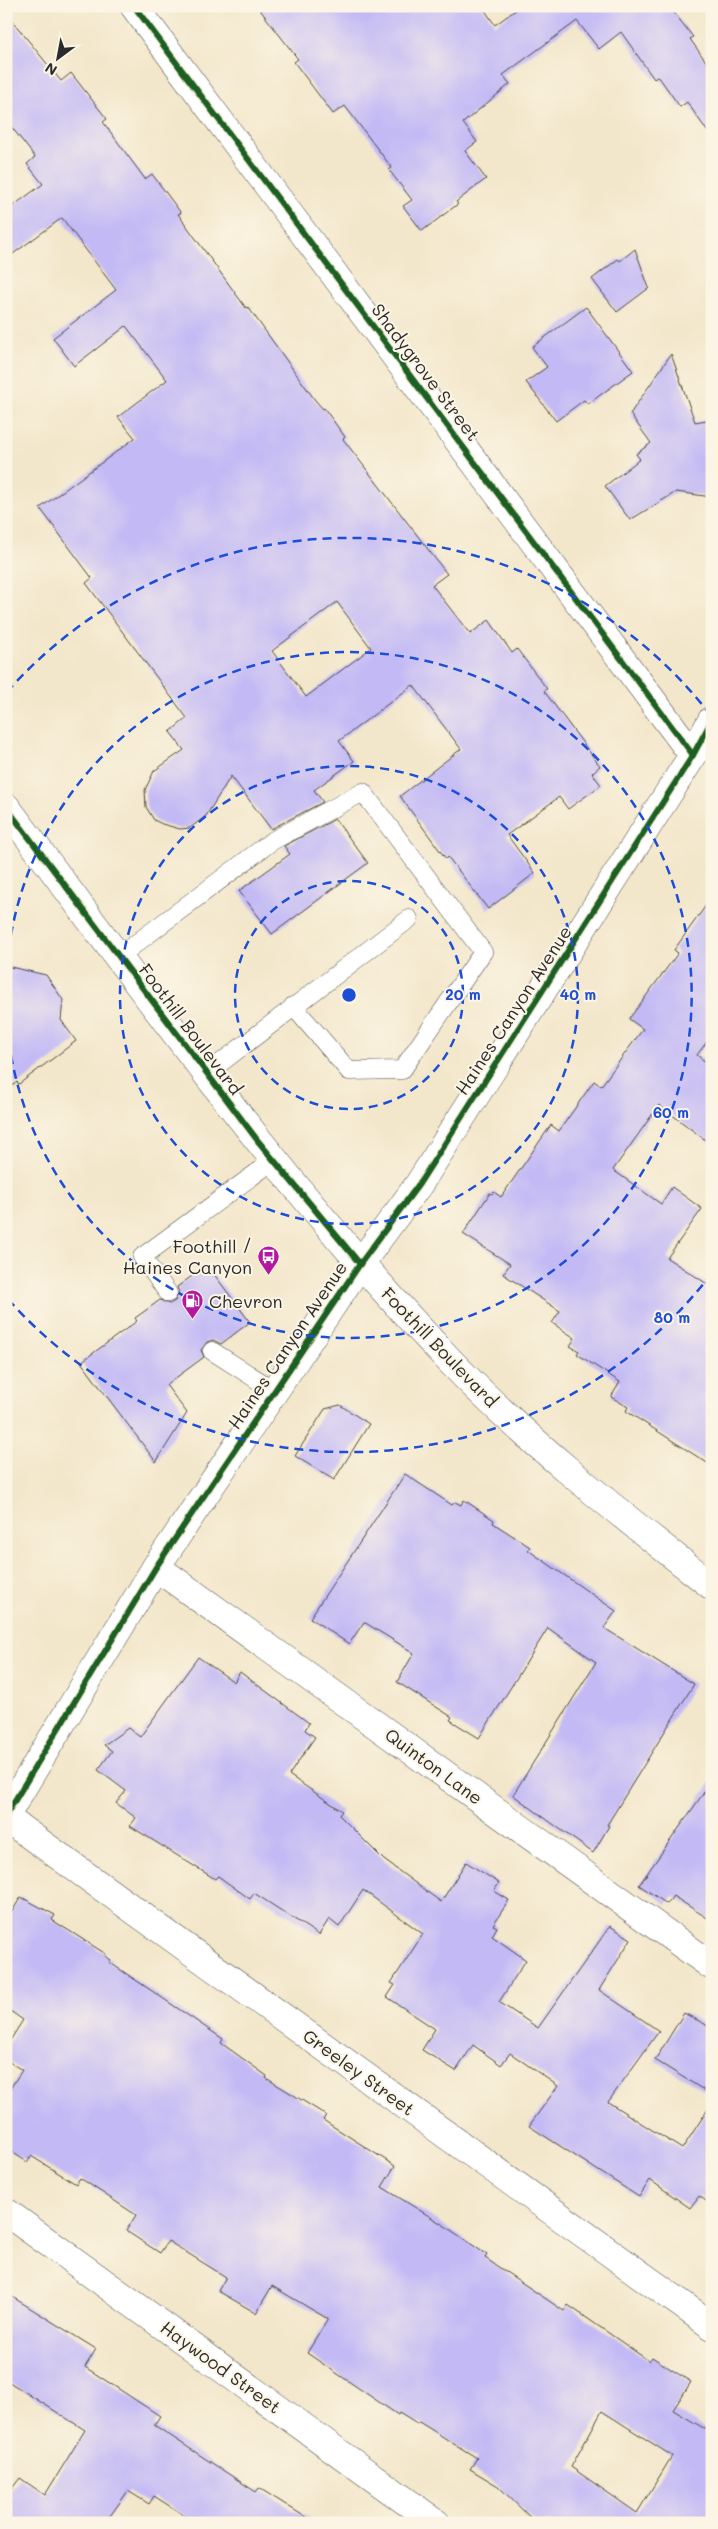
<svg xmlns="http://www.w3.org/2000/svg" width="718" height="2529" font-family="Mali,sans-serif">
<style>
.building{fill:#c3baf5;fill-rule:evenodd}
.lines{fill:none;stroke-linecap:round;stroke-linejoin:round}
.service-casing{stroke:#494743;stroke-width:19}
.minor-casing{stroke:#494743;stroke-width:29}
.tertiary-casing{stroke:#494743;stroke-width:29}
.primary-casing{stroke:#494743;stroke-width:29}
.service{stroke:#fff;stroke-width:18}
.minor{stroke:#fff;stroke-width:28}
.tertiary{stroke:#fff;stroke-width:28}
.primary{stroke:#fff;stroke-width:28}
.cycleway-casing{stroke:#fcf5e5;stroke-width:9}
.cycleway{stroke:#1b5e20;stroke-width:6}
.ring{fill:none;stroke:#1d4ed8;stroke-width:2.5;stroke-dasharray:9 6}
.labels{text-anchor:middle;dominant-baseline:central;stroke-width:4;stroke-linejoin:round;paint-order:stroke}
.street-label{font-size:18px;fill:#2b2b2b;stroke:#fcf5e5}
.poi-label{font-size:18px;fill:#2b2b2b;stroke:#fcf5e5;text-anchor:end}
.centre{fill:#1d4ed8;stroke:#fcf5e5;stroke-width:2.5}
.ring-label{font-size:15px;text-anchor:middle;font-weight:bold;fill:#1d4ed8;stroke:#fcf5e5;stroke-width:4;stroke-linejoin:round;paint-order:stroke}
</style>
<rect width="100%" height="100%" fill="#fcf5e5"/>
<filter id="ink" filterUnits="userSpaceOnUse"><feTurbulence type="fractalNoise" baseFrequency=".02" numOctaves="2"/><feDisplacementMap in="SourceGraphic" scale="10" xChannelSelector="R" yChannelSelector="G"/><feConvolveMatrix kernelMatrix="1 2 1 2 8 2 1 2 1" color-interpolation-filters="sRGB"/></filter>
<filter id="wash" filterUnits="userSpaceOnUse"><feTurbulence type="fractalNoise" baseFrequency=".0096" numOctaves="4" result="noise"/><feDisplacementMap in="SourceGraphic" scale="20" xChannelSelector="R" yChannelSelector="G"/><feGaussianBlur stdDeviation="1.12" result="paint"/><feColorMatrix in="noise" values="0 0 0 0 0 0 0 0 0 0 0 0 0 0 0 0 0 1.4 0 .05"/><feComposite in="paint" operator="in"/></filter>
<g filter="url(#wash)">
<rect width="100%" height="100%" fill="#f3e7cb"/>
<g id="blocks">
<g class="building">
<polygon points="257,6 482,6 495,25 521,6 669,6 693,37 690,39 712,70 712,138 687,102 680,107 661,80 657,77 654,79 621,32 599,49 577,21 503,75 510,84 463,123 477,142 465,151 486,179 456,202 458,204 422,231 403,206 412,200 389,170 392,168 345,106 333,114 294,62 298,59"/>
<path d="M6,13L61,81L71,73L107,119L103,122L145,179L152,174L181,213L178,214L246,308L248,307L315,400L323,409L324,408L345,437L343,439L447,574L432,585L470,634L489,620L512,653L517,649L547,689L544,691L600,766L592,773L601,785L568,809L559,797L507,835L535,873L488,909L448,857L446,859L400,796L461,749L413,685L339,741L354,761L314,790L323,802L271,829L231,776L206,816L190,828L180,829L162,824L154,820L146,807L145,790L154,771L184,750L170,732L187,718L86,583L92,578L40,508L135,438L118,417L167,380L126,326L74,366L53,338L116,290L62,218L6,259V211L43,184L27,164L35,157L6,120ZM337,602L371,648L306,697L272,651Z"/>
<polygon points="635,249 649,288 617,312 592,279 618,259 620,261"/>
<polygon points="586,307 633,371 588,404 584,400 556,421 526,382 547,367 532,347"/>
<polygon points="671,354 695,422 712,419 712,497 676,492 630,520 605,486 640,459 636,454 651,443 630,414"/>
<polygon points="335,819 368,863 272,934 239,891 290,854 284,846"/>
<polygon points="712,897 712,1035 697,1055 712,1067 712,1145 659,1105 613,1170 661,1204 672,1187 702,1209 667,1258 712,1287 712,1466 626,1411 628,1407 611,1397 620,1382 577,1354 579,1351 570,1346 575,1338 552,1323 560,1311 503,1274 510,1264 463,1234 490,1193 492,1194 494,1192 501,1197 551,1125 559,1131 594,1081 601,1086 643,1029 629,1019 678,953 674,950"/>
<polygon points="6,966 46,975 63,1000 61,1020 76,1041 19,1084 17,1082 6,1090"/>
<polygon points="207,1265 250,1322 221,1344 213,1340 207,1342 201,1350 204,1357 166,1385 187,1413 156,1462 81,1362 137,1321 135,1318 160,1300 169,1304 175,1301 179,1292 177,1287"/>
<polygon points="340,1405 369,1424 334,1480 295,1456 325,1409"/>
<polygon points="405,1474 452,1505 455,1502 461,1505 464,1500 494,1520 493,1523 530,1547 528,1550 616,1611 604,1628 694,1684 607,1825 609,1826 593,1853 513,1795 596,1662 548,1628 479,1738 450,1720 452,1717 397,1682 414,1653 364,1622 349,1644 310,1618"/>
<polygon points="198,1657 234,1682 240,1672 309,1723 305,1730 315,1737 289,1775 342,1811 339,1815 384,1860 441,1902 466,1862 499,1883 494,1891 509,1900 493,1925 497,1927 492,1936 526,1960 499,2002 538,2028 610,1926 631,1939 599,1990 659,2031 608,2102 682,2149 712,2103 712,2205 699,2196 690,2208 650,2180 639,2197 529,2126 558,2086 510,2053 501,2065 473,2045 456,2071 422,2050 435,2029 387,1997 395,1985 391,1983 423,1934 363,1890 339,1927 329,1919 319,1935 254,1893 250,1899 218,1876 215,1879 130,1826 136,1818 116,1803 126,1791 98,1770 112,1751 104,1745 128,1728 140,1737"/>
<polygon points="712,1781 712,1921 673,1896 667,1904 639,1885"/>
<path d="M21,1897L55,1915L52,1920L106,1954L105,1956L111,1960L109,1962L223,2039L221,2043L267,2076L266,2078L326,2115L323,2120L395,2166L382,2187L442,2224L487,2255L485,2258L564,2311L568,2305L649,2361L652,2357L691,2382L673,2410L712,2433V2523H536L498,2486L470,2469L477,2458L419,2422L417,2424L399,2413L398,2415L307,2353L328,2319L272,2286L256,2313L218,2291L226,2277L168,2241L160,2253L126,2231L136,2215L80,2178L76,2184L31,2156L27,2162L6,2148V2095L22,2070L6,2060V2047L23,2020L6,2008V1921ZM602,2411L672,2456L637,2513L571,2467Z"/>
<polygon points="684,2013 712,2028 712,2095 655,2060"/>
<polygon points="6,2293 96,2349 85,2367 160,2416 154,2425 256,2492 259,2488 315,2523 196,2523 154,2496 149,2504 128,2491 105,2523 6,2523 6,2496 20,2478 45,2495 85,2430 6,2380"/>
</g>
</g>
</g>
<g filter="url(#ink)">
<use href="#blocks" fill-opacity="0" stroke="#494743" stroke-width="1"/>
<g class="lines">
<defs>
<g id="service">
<polyline points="118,957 272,841 363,792 483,952 402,1070 349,1071 293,1006"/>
<polyline points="206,1074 409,919"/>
<polyline points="168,1293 142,1257 274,1160"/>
<polyline points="212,1351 275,1391"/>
</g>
<g id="minor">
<polyline points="134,6 693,755"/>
<polyline points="360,1264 419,1184 693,755 712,720"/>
<polyline points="156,1567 712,1966"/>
<polyline points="6,1818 712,2326"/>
<polyline points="6,2212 436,2523"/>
</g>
<polyline id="tertiary" points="6,1815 156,1567 360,1264"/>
<path id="primary" d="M6,807C149,997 286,1191 451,1362C530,1444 622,1515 712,1586"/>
</defs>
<use href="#service" class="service-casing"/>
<use href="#minor" class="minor-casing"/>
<use href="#tertiary" class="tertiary-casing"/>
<use href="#primary" class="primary-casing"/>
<use href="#service" class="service"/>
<use href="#minor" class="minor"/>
<use href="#tertiary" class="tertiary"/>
<use href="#primary" class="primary"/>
<defs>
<g id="cycleway">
<polyline points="134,6 693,755"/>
<polyline points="6,807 258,1141 360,1264"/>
<polyline points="6,1815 156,1567 360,1264 419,1184 693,755 712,720"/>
</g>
</defs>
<use href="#cycleway" class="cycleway-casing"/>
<use href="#cycleway" class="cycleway"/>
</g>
</g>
<g class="ring">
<circle cx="349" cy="995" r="114"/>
<circle cx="349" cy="995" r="229"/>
<path d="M6 980A343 343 0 1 1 6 1010"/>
<path d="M712 1273A457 457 0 0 1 7 1298M7 692A457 457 0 0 1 712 717"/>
</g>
<defs>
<symbol id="bus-pin" viewBox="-11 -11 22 30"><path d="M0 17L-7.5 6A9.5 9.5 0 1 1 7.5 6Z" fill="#b5179e" stroke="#fcf5e5"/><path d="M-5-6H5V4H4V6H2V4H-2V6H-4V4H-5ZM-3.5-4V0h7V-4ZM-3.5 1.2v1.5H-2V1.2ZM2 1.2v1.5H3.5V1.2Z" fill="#fff"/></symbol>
<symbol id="fuel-pin" viewBox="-11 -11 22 30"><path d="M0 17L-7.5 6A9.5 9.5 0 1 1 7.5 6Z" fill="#b5179e" stroke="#fcf5e5"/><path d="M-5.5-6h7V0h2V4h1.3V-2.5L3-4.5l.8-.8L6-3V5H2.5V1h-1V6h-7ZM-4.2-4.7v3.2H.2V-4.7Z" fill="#fff"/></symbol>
</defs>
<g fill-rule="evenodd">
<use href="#bus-pin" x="256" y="1244" width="25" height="34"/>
<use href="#fuel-pin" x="180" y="1288" width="25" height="34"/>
</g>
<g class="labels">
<g class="street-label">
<text transform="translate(426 372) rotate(53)">Shadygrove Street</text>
<text transform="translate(513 1010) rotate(-57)">Haines Canyon Avenue</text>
<text transform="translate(191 1029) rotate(53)">Foothill Boulevard</text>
<text transform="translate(287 1345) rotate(-56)">Haines Canyon Avenue</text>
<text transform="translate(440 1347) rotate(46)">Foothill Boulevard</text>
<text transform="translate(434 1766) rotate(36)">Quinton Lane</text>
<text transform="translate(359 2072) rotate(36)">Greeley Street</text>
<text transform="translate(221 2367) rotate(36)">Haywood Street</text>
</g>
<g class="poi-label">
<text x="252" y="1246">Foothill /<tspan x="252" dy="21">Haines Canyon</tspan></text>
<text x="209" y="1301" text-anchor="start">Chevron</text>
</g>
</g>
<circle cx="349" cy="995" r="8" class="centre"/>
<g class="ring-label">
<text x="463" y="1000">20 m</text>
<text x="578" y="1000">40 m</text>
<text x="671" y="1118">60 m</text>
<text x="672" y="1323">80 m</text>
</g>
<rect width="718" height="2529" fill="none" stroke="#fcf5e5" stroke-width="25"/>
<g transform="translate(58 58) rotate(212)" stroke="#fcf5e5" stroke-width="4" paint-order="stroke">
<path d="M0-4L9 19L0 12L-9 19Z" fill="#2b2b2b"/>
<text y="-8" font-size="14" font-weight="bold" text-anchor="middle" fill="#2b2b2b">N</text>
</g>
</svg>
